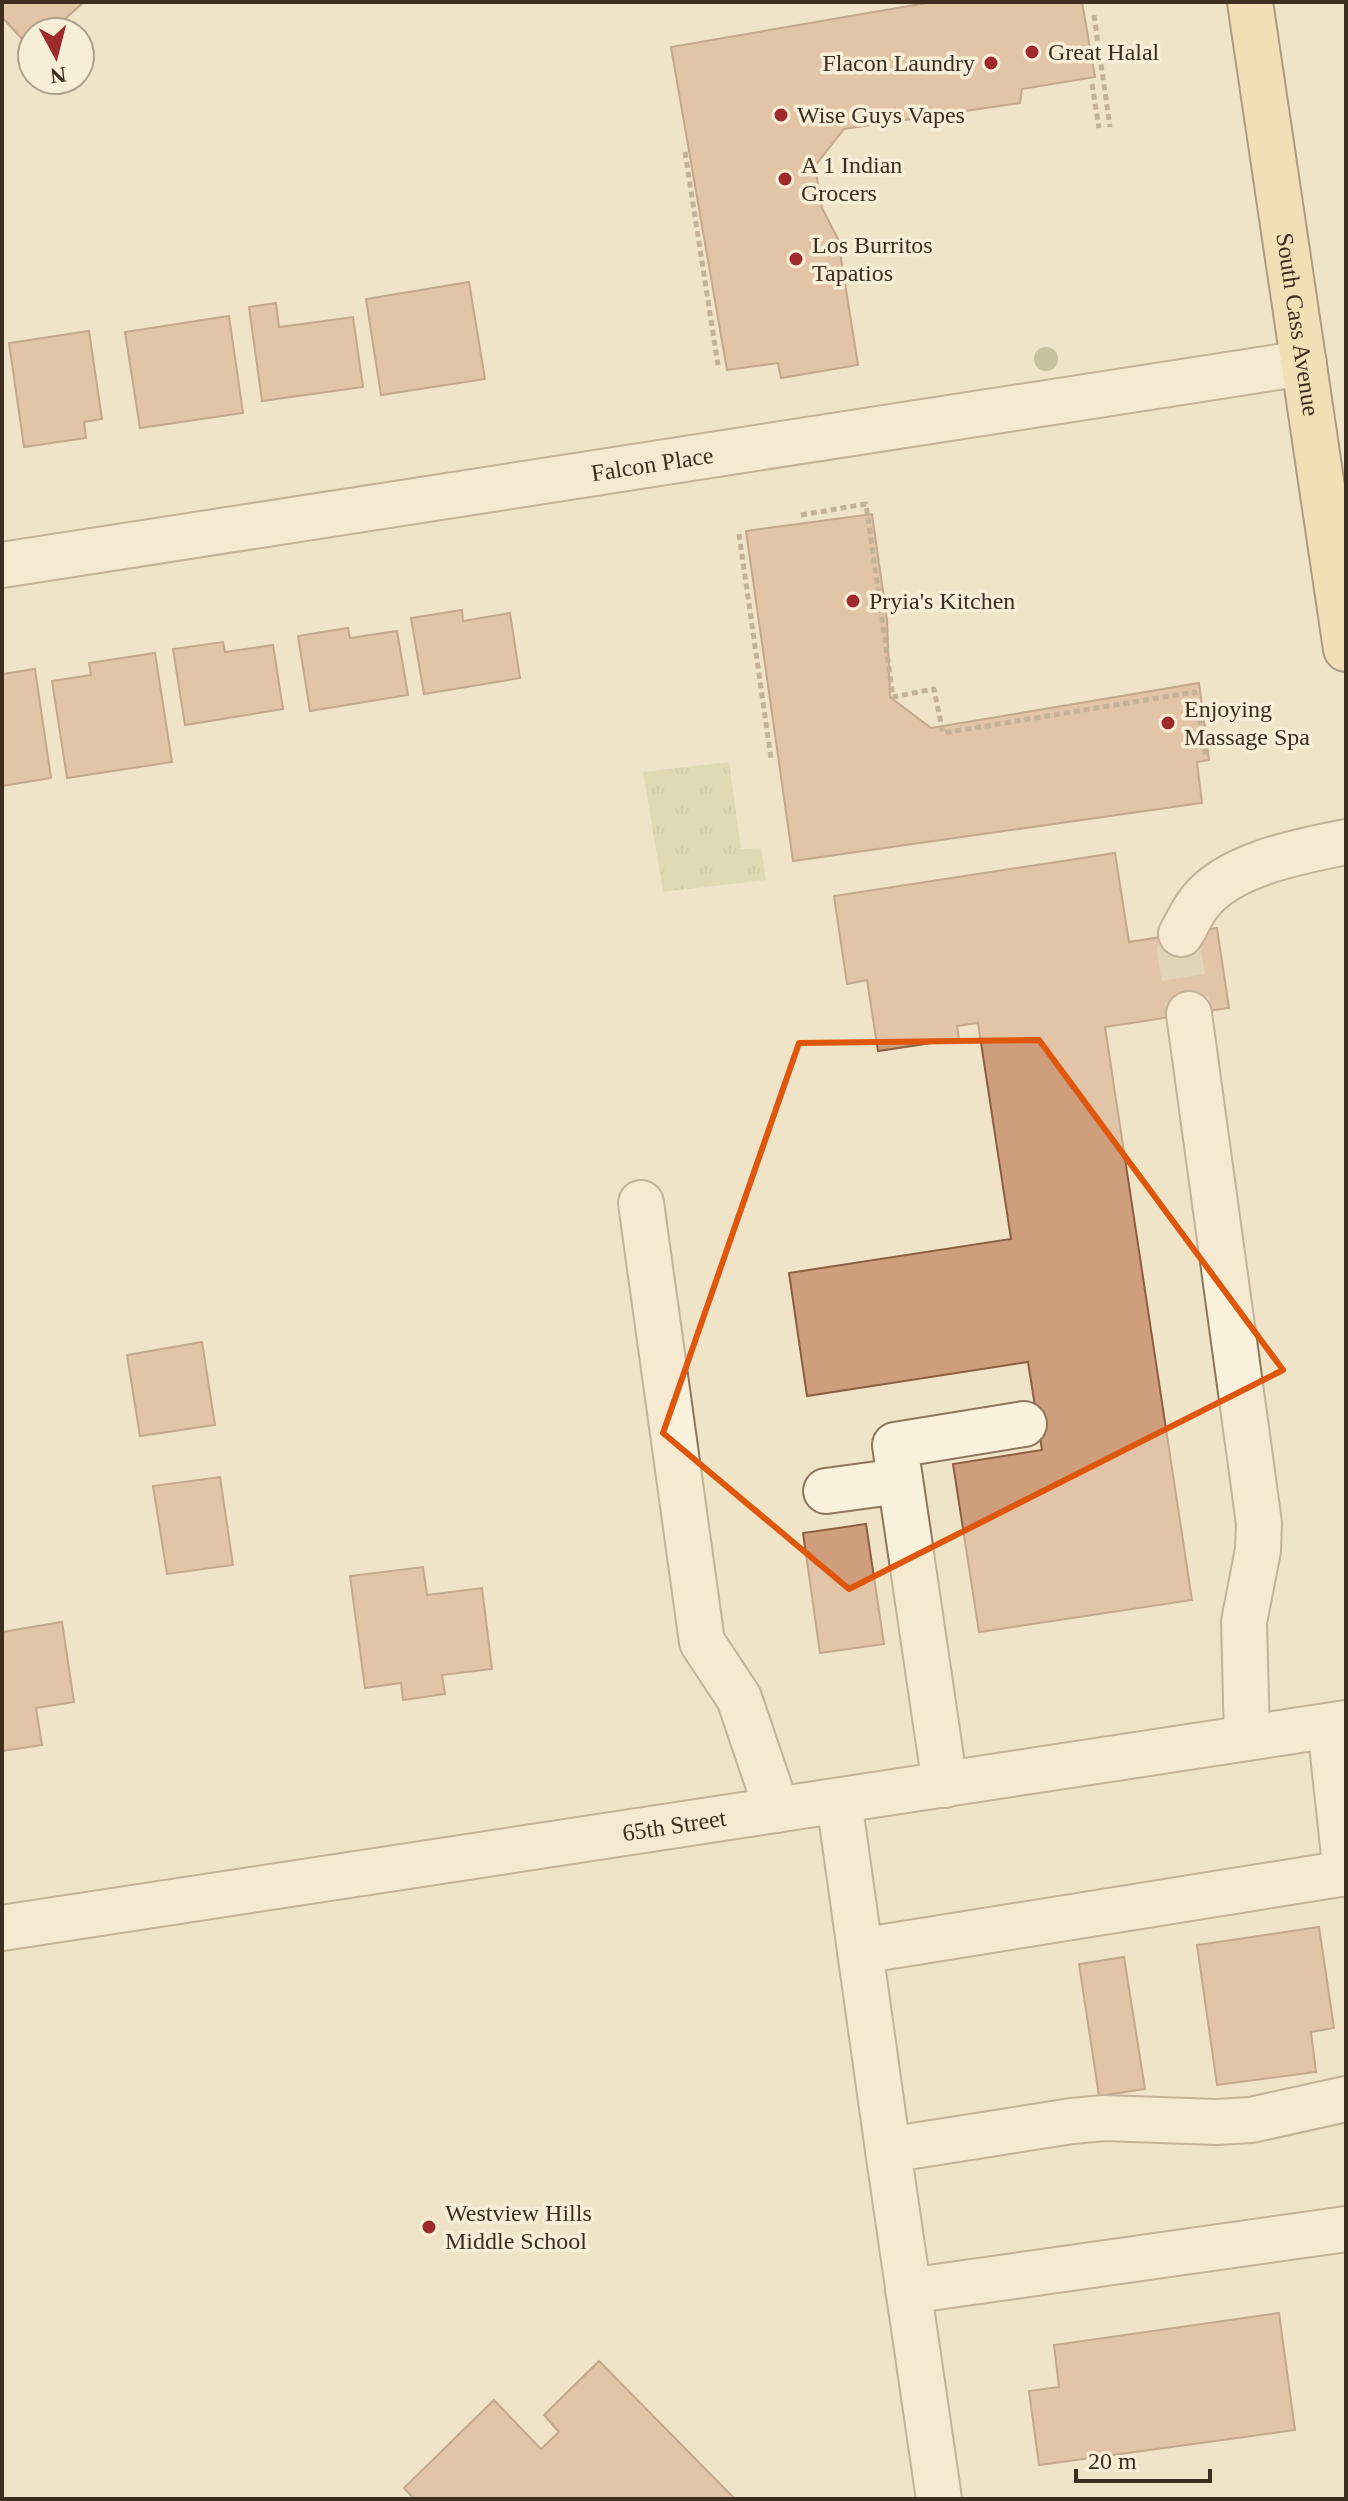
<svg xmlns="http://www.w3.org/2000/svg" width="1348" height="2501" font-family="'Times New Roman',serif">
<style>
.park{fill:url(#park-tufts)}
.building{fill:#cf9f7d;stroke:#8d5f41;stroke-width:2}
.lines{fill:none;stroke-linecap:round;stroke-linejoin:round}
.minor-tunnel{stroke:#ccc0a6;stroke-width:44;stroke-dasharray:44 22;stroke-linecap:butt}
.minor-casing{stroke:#8d765c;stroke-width:48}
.major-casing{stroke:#5b4430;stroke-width:48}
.path{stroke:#8d765c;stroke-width:5;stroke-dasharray:6 4;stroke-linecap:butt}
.minor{stroke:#faf1dc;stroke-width:44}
.major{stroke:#f3d9a0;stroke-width:44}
.tree{fill:#96986f}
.marked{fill:none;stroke:#df570d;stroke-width:6;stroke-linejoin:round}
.poi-dot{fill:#9e2a2b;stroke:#f7eed8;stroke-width:3}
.labels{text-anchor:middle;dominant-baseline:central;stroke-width:7;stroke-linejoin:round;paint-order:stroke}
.poi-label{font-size:24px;fill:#3d2e20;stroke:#f7eed8;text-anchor:start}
.street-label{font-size:24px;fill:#3d2e20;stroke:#f7eed8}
</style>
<defs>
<pattern id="park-tufts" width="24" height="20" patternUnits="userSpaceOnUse" patternTransform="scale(2)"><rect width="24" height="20" fill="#c9cf9b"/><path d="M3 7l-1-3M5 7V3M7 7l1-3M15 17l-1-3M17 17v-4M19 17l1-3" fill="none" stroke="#aeb285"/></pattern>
</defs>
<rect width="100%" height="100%" fill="#f0e4c8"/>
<polygon class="park" points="729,762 741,849 761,848 766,880 663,892 643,772"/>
<g class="building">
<polygon points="2,2 82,2 83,3 50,32 32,32 31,49 2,17"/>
<polygon points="932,2 1082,2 1095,77 1022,89 1020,103 844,129 815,166 822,208 838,239 858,365 781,378 778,363 727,370 671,47"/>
<polygon points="469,282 485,379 381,395 366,299"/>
<polygon points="276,303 279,327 353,317 363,387 262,401 249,307"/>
<polygon points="229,316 243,413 140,428 125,332"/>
<polygon points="89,331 102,419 84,422 86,438 24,447 9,343"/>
<polygon points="872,514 887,619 890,697 931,728 1199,683 1209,760 1197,762 1202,803 793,861 746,531"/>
<polygon points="462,610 463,621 510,613 520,678 424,694 411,618"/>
<polygon points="348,628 350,638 397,631 408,695 310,711 298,636"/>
<polygon points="223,642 225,652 273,645 283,709 185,725 173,649"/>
<polygon points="155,653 172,762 67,778 52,681 91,675 89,663"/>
<polygon points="35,669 51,778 2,786 2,674"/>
<polygon points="1115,853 1129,942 1217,928 1229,1008 1105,1027 1192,1600 979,1632 953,1464 1042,1450 1028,1362 807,1396 789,1273 1011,1239 978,1023 957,1026 959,1039 878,1051 867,980 847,984 834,896"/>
<polygon points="202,1342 215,1425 140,1436 127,1355"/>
<polygon points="220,1477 233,1565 167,1574 153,1486"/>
<polygon points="866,1524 884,1644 820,1653 803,1533"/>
<polygon points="423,1567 427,1595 482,1588 492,1669 442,1675 445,1694 403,1700 401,1683 365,1688 350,1576"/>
<polygon points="62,1622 74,1702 36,1708 42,1745 2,1751 2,1632"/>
<polygon points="1319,1927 1334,2028 1311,2032 1316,2072 1217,2085 1197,1945"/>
<polygon points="1124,1957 1145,2089 1099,2096 1079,1964"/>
<polygon points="1279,2313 1295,2430 1039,2465 1029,2391 1059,2387 1054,2345"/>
<polygon points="599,2361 735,2499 414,2499 404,2488 494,2400 541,2449 559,2432 544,2415"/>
</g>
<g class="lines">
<polyline class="minor-tunnel" points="1181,934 1179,951 1189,1014"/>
<defs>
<g id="minor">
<path id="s1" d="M2,565L1304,363"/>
<path d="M1181,934C1187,924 1192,912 1200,902C1229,864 1301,851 1346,842"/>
<polyline points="1189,1014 1259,1523 1258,1550 1244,1622 1247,1738"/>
<polyline points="641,1203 702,1642 739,1698 777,1810"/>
<polyline points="826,1491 900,1481"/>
<polyline points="1330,1726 1346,1874"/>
<polyline points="945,1785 895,1445 1024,1424"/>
<polyline points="839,1801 888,2150 1072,2121 1104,2118 1216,2122 1251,2120 1346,2099"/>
<path id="s2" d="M2,1928L1346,1723"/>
<polyline points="860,1951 1346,1873"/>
<polyline points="888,2150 939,2499"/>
<polyline points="908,2291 1346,2229"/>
</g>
<g id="major">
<path id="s3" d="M1250,2L1346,649"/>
</g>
</defs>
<use href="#minor" class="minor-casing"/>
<use href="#major" class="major-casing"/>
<g class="path">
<polyline points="1094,15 1110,127"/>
<polyline points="1092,84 1099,128"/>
<polyline points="685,152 718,365"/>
<polyline points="801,515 866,504 893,697 934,689 943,733 1195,692 1206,758"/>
<polyline points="739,534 771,758"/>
</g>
<use href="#minor" class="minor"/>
<use href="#major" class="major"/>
</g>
<circle class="tree" cx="1046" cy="359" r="12"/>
<path d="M0 0H1348V2501H0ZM1039,1040L1283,1370L849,1589L663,1433L799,1043Z" fill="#f0e4c8" fill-opacity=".55" fill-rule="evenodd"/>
<path class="marked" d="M1039,1040L1283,1370L849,1589L663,1433L799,1043Z"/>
<g class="poi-dot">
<circle cx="1032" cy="52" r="8"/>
<circle cx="991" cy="63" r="8"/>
<circle cx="781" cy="115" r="8"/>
<circle cx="785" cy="179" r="8"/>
<circle cx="796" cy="259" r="8"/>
<circle cx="853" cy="601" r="8"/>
<circle cx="1168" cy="723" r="8"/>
<circle cx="429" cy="2227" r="8"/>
</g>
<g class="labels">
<g class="poi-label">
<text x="1048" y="52">Great Halal</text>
<text x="975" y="63" text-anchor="end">Flacon Laundry</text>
<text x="797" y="115">Wise Guys Vapes</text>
<text x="801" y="165">A 1 Indian<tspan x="801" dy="28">Grocers</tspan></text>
<text x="812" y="245">Los Burritos<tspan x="812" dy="28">Tapatios</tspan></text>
<text x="869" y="601">Pryia's Kitchen</text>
<text x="1184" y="709">Enjoying<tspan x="1184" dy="28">Massage Spa</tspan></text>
<text x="445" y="2213">Westview Hills<tspan x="445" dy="28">Middle School</tspan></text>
</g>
<g class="street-label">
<text stroke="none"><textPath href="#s3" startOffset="326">South Cass Avenue</textPath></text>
<text stroke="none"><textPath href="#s1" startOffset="658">Falcon Place</textPath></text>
<text stroke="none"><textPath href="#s2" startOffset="680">65th Street</textPath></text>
</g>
</g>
<rect width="1348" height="2501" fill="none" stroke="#3d2e20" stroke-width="8"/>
<g transform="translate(56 56) rotate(173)"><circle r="38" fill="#f7eed8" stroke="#ada18e" stroke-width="2"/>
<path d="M0-6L14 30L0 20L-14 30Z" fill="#9e2a2b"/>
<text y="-12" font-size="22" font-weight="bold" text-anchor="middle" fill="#3d2e20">N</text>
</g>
<path d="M1076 2469v12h134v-12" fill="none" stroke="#3d2e20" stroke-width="4"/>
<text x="1088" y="2469" font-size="24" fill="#3d2e20" stroke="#f7eed8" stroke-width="6" paint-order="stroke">20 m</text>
</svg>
